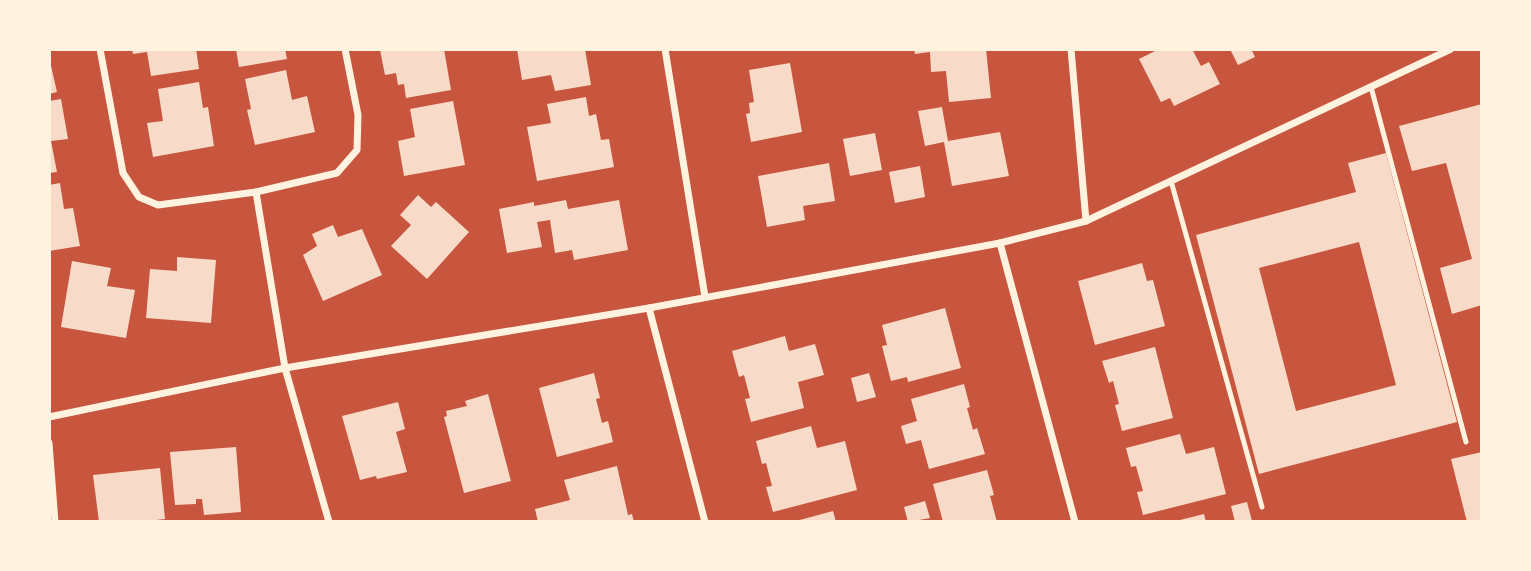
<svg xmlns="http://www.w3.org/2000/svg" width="1531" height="571" font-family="'IBM Plex Sans',sans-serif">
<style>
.building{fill:#f7dbc8;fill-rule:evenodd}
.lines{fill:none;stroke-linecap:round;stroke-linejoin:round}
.service{stroke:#fff3e0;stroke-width:5}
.minor{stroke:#fff3e0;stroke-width:7}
</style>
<rect width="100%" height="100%" fill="#c8553d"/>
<g class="building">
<polygon points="132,49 196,49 199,69 151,76 147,52 133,54"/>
<polygon points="236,49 285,49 287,59 239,67"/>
<polygon points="444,49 451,90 406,98 404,84 398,85 396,73 385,75 380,50"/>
<polygon points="517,49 585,49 591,85 555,91 551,75 522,80"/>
<polygon points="914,49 986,49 991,98 949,102 946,71 931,72 930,52 915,54"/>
<polygon points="1159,49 1192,49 1201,66 1209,62 1220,84 1174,106 1170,98 1161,102 1139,59"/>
<polygon points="1230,49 1251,49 1255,57 1238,65"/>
<polygon points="49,57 57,92 49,94"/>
<polygon points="790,63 802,132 751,142 746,114 750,113 749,103 754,102 749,70"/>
<polygon points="286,70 292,100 307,96 315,132 255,145 247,110 251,109 245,79"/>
<polygon points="199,82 203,108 208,107 214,146 153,157 147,123 163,121 158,89"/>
<polygon points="586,97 589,116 596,114 601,140 609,139 614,167 537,181 527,127 551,123 547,104"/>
<polygon points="61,99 68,139 51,141 57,172 49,173 49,101"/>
<polygon points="453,101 465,165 404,176 398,141 415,137 410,109"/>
<polygon points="1482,104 1482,305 1452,314 1440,268 1472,259 1446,163 1412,171 1399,126"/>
<polygon points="942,107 948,141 1000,132 1009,176 952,186 944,142 925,146 918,111"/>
<polygon points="875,133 882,170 850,176 843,139"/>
<path d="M1386,153L1457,422L1259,474L1196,235L1356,192L1348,163ZM1359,242L1396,385L1296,411L1259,268Z"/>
<polygon points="829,163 835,201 803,206 805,220 767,227 758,176"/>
<polygon points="920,166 925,197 895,203 889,172"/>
<polygon points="60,183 64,209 73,208 80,246 49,251 49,185"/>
<polygon points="418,195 431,207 436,202 469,232 427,279 391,246 411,225 400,215"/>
<polygon points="566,200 568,209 619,200 628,250 574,260 572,250 555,253 550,220 537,222 542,247 507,253 499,209 534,202 534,206"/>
<polygon points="333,225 338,237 362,229 382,275 323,301 303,255 317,246 312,234"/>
<polygon points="177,257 216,260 211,323 146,318 150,269 177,271"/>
<polygon points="72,261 111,268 107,286 135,290 126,338 61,327"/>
<polygon points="1142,263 1147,281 1153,280 1165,326 1095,345 1078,281"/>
<polygon points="945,308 961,368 908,382 907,377 891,381 882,346 887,345 882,325"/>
<polygon points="785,336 789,351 815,344 824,375 798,382 804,408 751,422 745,399 750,398 744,375 739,377 732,351"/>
<polygon points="1155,347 1173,418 1122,431 1115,405 1119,404 1113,381 1109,383 1102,361"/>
<polygon points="594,373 600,398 596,399 602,423 608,421 613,442 557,457 539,388"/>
<polygon points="869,373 876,397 857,402 851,378"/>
<polygon points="964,384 970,407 967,408 973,430 977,428 985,454 929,469 921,440 906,444 901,426 917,421 911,399"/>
<polygon points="488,394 511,481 464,493 444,417 447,416 446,411 467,406 465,401"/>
<polygon points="398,402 405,429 396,432 407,472 377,479 376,476 360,480 342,416"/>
<polygon points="811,426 817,448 845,441 857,490 773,512 766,487 772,486 766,463 762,464 756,441"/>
<polygon points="1180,434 1186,454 1214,447 1226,494 1143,515 1137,492 1143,491 1136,466 1131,467 1126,448"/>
<polygon points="236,447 241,512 204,515 202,499 196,499 196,504 175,505 170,452"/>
<polygon points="1482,452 1482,522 1467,522 1451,459"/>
<polygon points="617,466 628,515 632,514 634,522 538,522 535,509 570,500 564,480"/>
<polygon points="160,468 165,519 137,522 99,522 93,475"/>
<polygon points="987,470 994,495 990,496 997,522 943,522 933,484"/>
<polygon points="925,501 930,518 908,522 904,507"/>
<polygon points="1247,502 1252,521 1235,522 1231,506"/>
<polygon points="833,511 836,522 796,522 796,521"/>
<polygon points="1204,514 1206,522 1176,522 1176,521"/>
</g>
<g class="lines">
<g class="service">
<polyline points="1371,87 1466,442"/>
<polyline points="1171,181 1262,507"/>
</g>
<g class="minor">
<polyline points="100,49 123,173 139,197 158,205 256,192 337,173 357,150 358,115 345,49"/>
<polyline points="665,49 705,297"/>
<polyline points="1071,49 1086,221"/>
<polyline points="256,192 285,368 329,522"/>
<polyline points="1000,243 1075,522"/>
<polyline points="649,308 705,522"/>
<polyline points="49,417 285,368 649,308 1000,243 1086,221 1451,49"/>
<polyline points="49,443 55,522"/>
</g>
</g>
<rect width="1531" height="571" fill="none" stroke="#fff3e0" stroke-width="102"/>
</svg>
